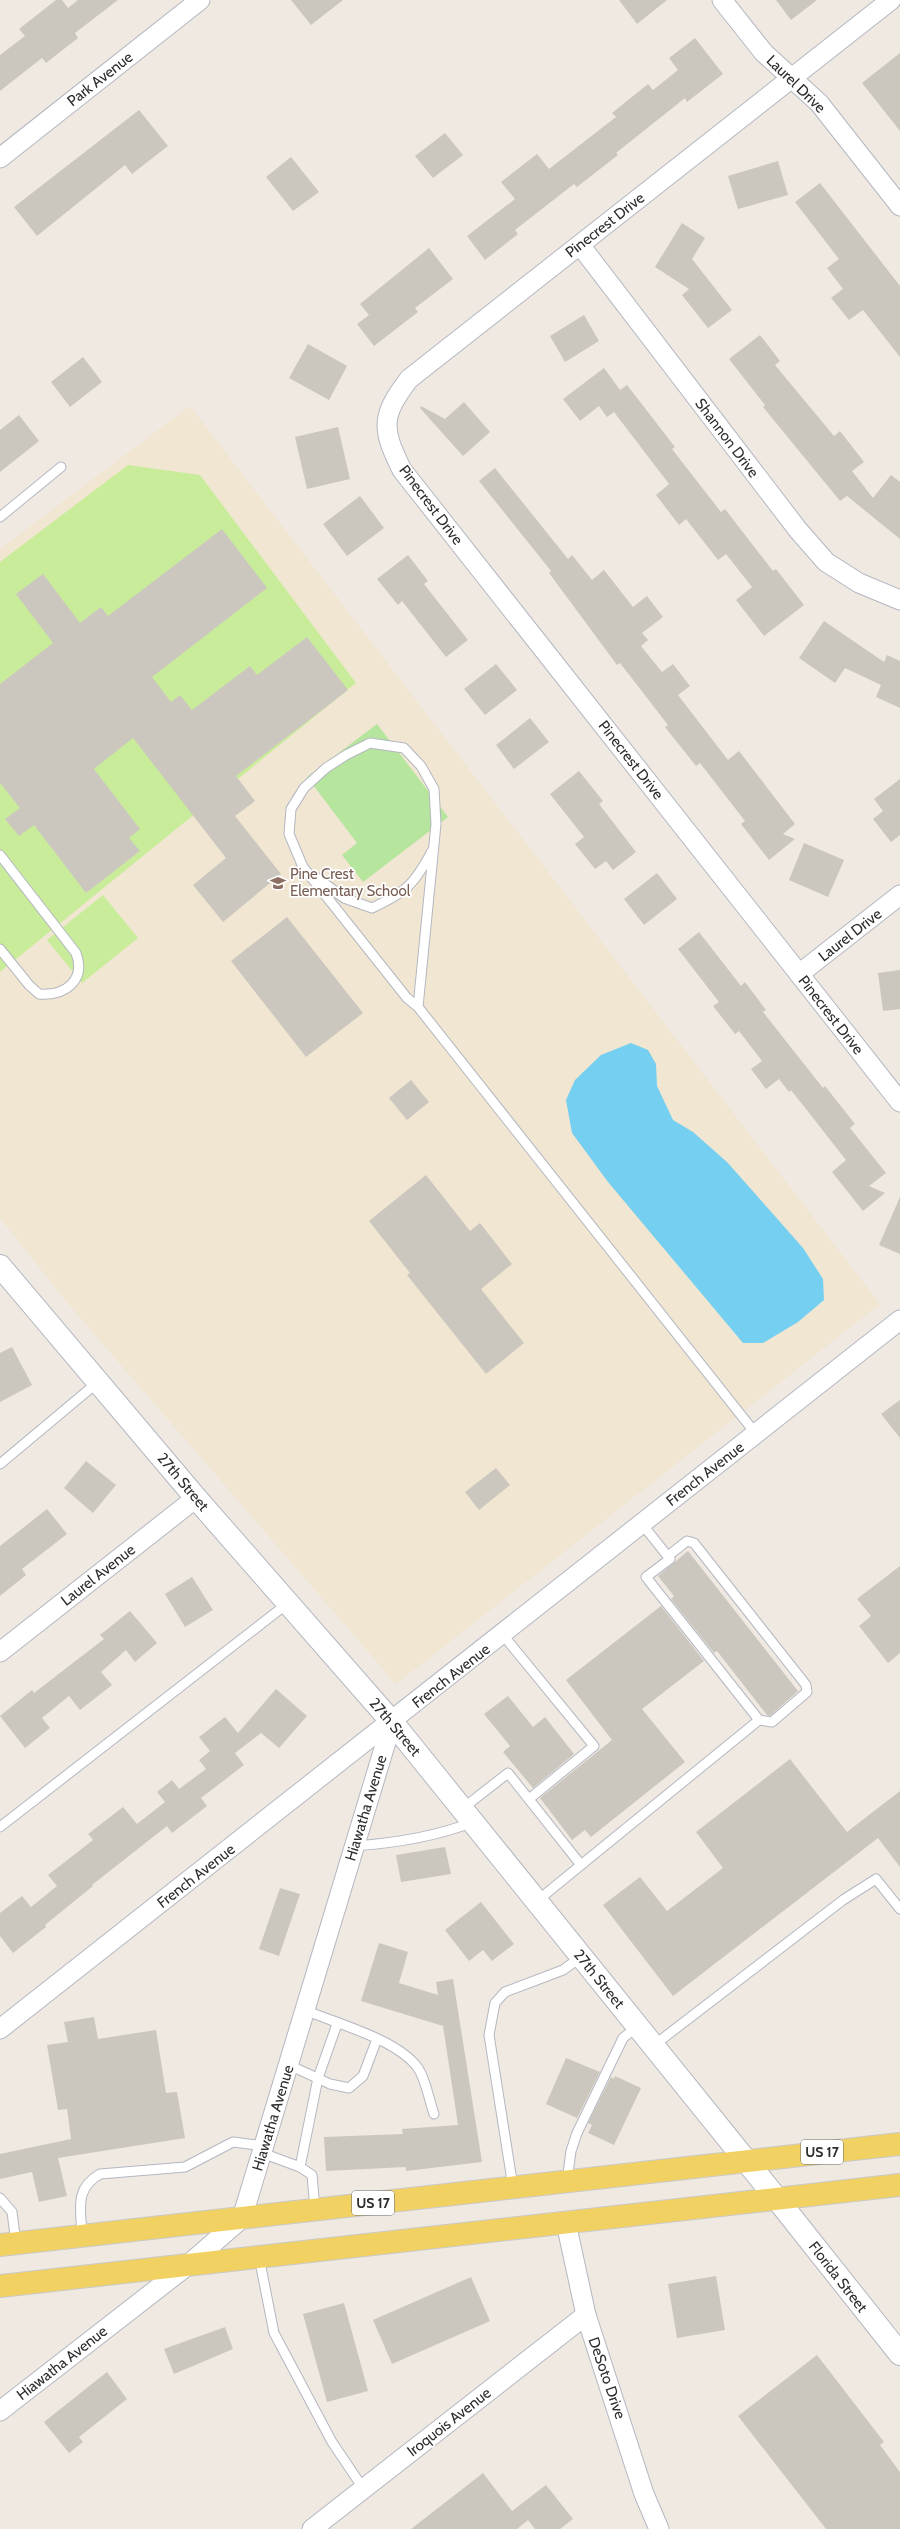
<svg xmlns="http://www.w3.org/2000/svg" width="900" height="2529" font-family="Cabin,sans-serif">
<style>
.education{fill:#f0e6d1}
.green{fill:#b6e59e}
.pitch{fill:#c9ec9a}
.water{fill:#75cff0}
.building{fill:#cbc7bf}
.lines{fill:none;stroke-linecap:round;stroke-linejoin:round}
.service-casing{stroke:#b4b7c1;stroke-width:11}
.minor-casing{stroke:#b4b7c1;stroke-width:21}
.tertiary-casing{stroke:#b4b7c1;stroke-width:24}
.secondary-casing{stroke:#b4b7c1;stroke-width:24}
.primary-casing{stroke:#c9c9c9;stroke-width:24}
.service{stroke:#fff;stroke-width:9}
.minor{stroke:#fff;stroke-width:19}
.tertiary{stroke:#fff;stroke-width:22}
.secondary{stroke:#fff;stroke-width:22}
.primary{stroke:#f2d163;stroke-width:22}
.labels{text-anchor:middle;dominant-baseline:central;stroke-width:3.5;stroke-linejoin:round;paint-order:stroke}
.shield{fill:#fff;stroke:#6d6d6d;stroke-width:1}
.shield-label{font-size:14px;font-weight:bold;fill:#2e2e2e}
.street-label{font-size:15px;fill:#2e2e2e;stroke:#fff}
.education-label{font-size:15px;fill:#785e54;stroke:#fff;text-anchor:start}
</style>
<rect width="100%" height="100%" fill="#efe9e1"/>
<polygon class="education" points="190,406 880,1304 396,1684 65,1300 0,1218 0,549"/>
<polygon class="green" points="377,724 448,817 363,882 342,855 357,843 307,777"/>
<g class="pitch">
<polygon points="128,465 200,475 356,683 0,972 0,562"/>
<polygon points="103,895 138,938 82,983 47,940"/>
</g>
<polygon class="water" points="631,1043 648,1050 656,1064 657,1086 673,1120 693,1132 727,1162 803,1248 823,1279 824,1300 798,1322 763,1343 743,1343 608,1182 572,1133 566,1100 575,1080 601,1055"/>
<g class="building">
<polygon points="56,0 62,0 68,8 78,0 118,0 75,33 78,38 46,63 42,58 0,91 0,55 25,36 19,29"/>
<polygon points="291,0 343,0 311,25"/>
<polygon points="619,0 667,0 637,24"/>
<polygon points="776,0 817,0 791,20"/>
<polygon points="695,38 723,74 687,102 685,98 616,153 618,155 577,187 574,184 515,230 518,234 485,260 467,236 515,199 501,182 537,154 549,169 616,117 612,113 648,84 653,90 678,70 669,58"/>
<polygon points="900,53 900,131 862,83"/>
<polygon points="139,110 168,146 132,174 125,165 37,236 14,207"/>
<polygon points="445,133 463,155 433,178 415,156"/>
<polygon points="291,157 319,192 293,211 266,177"/>
<polygon points="778,161 788,195 738,209 728,176"/>
<polygon points="820,183 900,286 900,357 863,310 849,320 831,298 843,289 827,268 839,259 795,202"/>
<polygon points="682,223 705,238 692,259 732,310 708,328 682,295 689,289 655,267"/>
<polygon points="429,248 453,279 415,308 418,312 374,346 357,324 369,315 360,304"/>
<polygon points="584,315 599,341 565,362 550,336"/>
<polygon points="760,335 780,361 775,365 834,436 840,431 864,462 852,471 873,498 891,475 900,482 900,539 847,496 840,501 763,407 765,405 729,359"/>
<polygon points="308,344 347,366 329,400 289,378"/>
<polygon points="83,357 102,382 70,407 51,382"/>
<polygon points="604,368 620,390 627,385 675,447 672,449 721,512 725,509 773,571 776,569 804,605 764,636 736,600 752,587 726,554 718,560 686,519 679,525 656,495 669,484 614,412 607,417 599,406 580,421 563,399"/>
<polygon points="464,402 490,432 463,456 420,408 421,406 445,419"/>
<polygon points="19,415 39,441 0,472 0,430"/>
<polygon points="338,427 350,479 307,489 295,437"/>
<polygon points="495,468 568,559 572,555 592,580 604,570 633,607 647,596 663,617 642,633 648,640 641,646 662,672 673,664 690,686 678,695 728,760 739,751 795,824 783,834 795,839 769,860 741,824 745,821 700,763 696,766 665,727 668,725 620,663 617,665 549,573 551,571 479,481"/>
<polygon points="360,496 384,528 347,556 323,524"/>
<polygon points="222,529 267,588 152,677 171,702 180,695 192,710 250,666 257,675 307,637 348,690 236,776 255,801 235,816 281,874 223,922 193,885 226,858 133,738 94,769 140,829 129,838 140,851 86,893 34,825 19,836 5,819 20,808 0,783 0,684 53,643 16,594 43,574 80,623 101,607 108,616"/>
<polygon points="408,555 428,581 424,584 468,640 446,657 402,601 398,605 377,579"/>
<polygon points="824,621 884,662 887,655 900,661 900,708 876,697 881,685 845,668 835,683 799,658"/>
<polygon points="496,664 517,690 485,715 464,689"/>
<polygon points="530,718 549,742 514,769 496,745"/>
<polygon points="579,771 603,801 599,804 636,852 613,870 606,861 595,869 575,844 584,837 550,794"/>
<polygon points="900,779 900,835 891,842 873,819 883,811 874,799"/>
<polygon points="804,843 844,860 828,897 789,880"/>
<polygon points="657,873 677,899 644,925 624,899"/>
<polygon points="287,917 363,1013 306,1057 231,961"/>
<polygon points="699,932 741,986 745,982 766,1010 763,1012 823,1088 825,1086 855,1124 850,1128 886,1173 869,1186 885,1193 863,1211 832,1172 846,1160 791,1090 789,1092 779,1079 766,1089 751,1069 762,1061 739,1031 735,1034 713,1006 719,1002 678,949"/>
<polygon points="900,970 900,1009 883,1011 878,973"/>
<polygon points="411,1080 429,1102 407,1120 389,1098"/>
<polygon points="426,1175 470,1231 480,1223 512,1264 481,1289 524,1343 486,1374 407,1275 410,1273 369,1221"/>
<polygon points="900,1197 900,1254 879,1245"/>
<polygon points="12,1347 32,1385 0,1402 0,1353"/>
<polygon points="900,1400 900,1438 881,1414"/>
<polygon points="86,1461 116,1485 93,1513 64,1488"/>
<polygon points="496,1468 510,1485 479,1510 465,1492"/>
<polygon points="47,1509 67,1534 22,1569 26,1575 0,1596 0,1546"/>
<polygon points="688,1551 798,1691 770,1716 767,1715 717,1651 714,1653 671,1599 674,1596 658,1576"/>
<polygon points="900,1566 900,1653 888,1663 859,1626 871,1616 857,1599"/>
<polygon points="192,1577 213,1610 185,1627 165,1594"/>
<polygon points="661,1606 704,1661 642,1709 685,1762 591,1837 585,1830 572,1840 540,1798 612,1740 566,1680"/>
<polygon points="130,1611 157,1643 135,1662 126,1650 101,1672 112,1685 80,1710 69,1696 42,1718 50,1728 25,1748 0,1716 32,1690 34,1693 104,1639 100,1635"/>
<polygon points="276,1689 307,1716 279,1748 261,1733 235,1753 244,1765 201,1798 207,1806 172,1833 167,1826 92,1885 93,1886 45,1925 46,1927 13,1953 0,1936 0,1913 22,1896 31,1907 57,1886 48,1875 93,1840 88,1834 123,1807 137,1824 165,1802 157,1792 172,1780 179,1789 206,1769 199,1760 210,1751 199,1737 225,1717 238,1733"/>
<polygon points="508,1696 533,1727 545,1717 574,1754 533,1788 503,1752 510,1746 484,1714"/>
<polygon points="790,1759 847,1832 900,1791 900,1867 878,1838 673,1996 603,1905 640,1877 667,1911 723,1868 696,1832"/>
<polygon points="445,1847 451,1874 401,1882 396,1855"/>
<polygon points="280,1888 300,1894 279,1956 259,1949"/>
<polygon points="481,1902 514,1944 492,1961 483,1950 469,1961 445,1930"/>
<polygon points="379,1943 408,1952 399,1983 438,1995 436,1982 453,1979 482,2162 406,2171 406,2167 326,2171 324,2137 403,2134 402,2129 458,2125 443,2026 361,2001"/>
<polygon points="94,2017 98,2039 156,2030 166,2093 177,2092 185,2138 58,2158 67,2196 39,2202 32,2172 0,2179 0,2154 71,2139 67,2109 58,2110 47,2045 68,2042 64,2022"/>
<polygon points="566,2058 600,2072 577,2118 546,2104"/>
<polygon points="615,2076 641,2088 614,2145 588,2133 592,2125 588,2123 611,2077 614,2079"/>
<polygon points="716,2276 725,2330 677,2338 668,2284"/>
<polygon points="471,2277 490,2321 392,2364 373,2320"/>
<polygon points="344,2303 368,2391 327,2402 303,2314"/>
<polygon points="225,2327 233,2349 174,2374 164,2349"/>
<polygon points="817,2355 884,2442 880,2445 900,2472 900,2529 826,2529 738,2416"/>
<polygon points="107,2372 127,2399 79,2437 83,2442 69,2453 44,2422"/>
<polygon points="483,2473 512,2511 546,2485 573,2519 560,2529 535,2529 528,2520 517,2529 411,2529"/>
</g>
<g class="lines">
<defs>
<g id="service">
<polyline points="0,517 61,467"/>
<path d="M0,855L76,953C86,980 66,996 39,994L29,985L0,949"/>
<path d="M316,877L344,898L372,908C406,892 414,885 432,851"/>
<polyline points="418,1007 436,824 434,789 421,766 404,748 370,743 346,755 326,768 304,788 291,809 289,834 303,867 407,998 418,1007 756,1434"/>
<polyline points="0,1464 98,1382"/>
<polyline points="668,1556 687,1541 694,1543 806,1685 807,1692 772,1722 759,1720"/>
<polyline points="503,1635 594,1746 529,1799"/>
<polyline points="462,1809 508,1773 581,1865 537,1901"/>
<polyline points="0,1827 288,1603"/>
<path d="M355,1846C395,1843 435,1837 473,1822"/>
<polyline points="581,1865 759,1720 646,1577 670,1559 642,1524"/>
<path d="M305,2010C337,2024 397,2039 418,2068C426,2080 429,2100 434,2114"/>
<polyline points="653,2046 843,1900 876,1879 900,1909"/>
<polyline points="289,2065 330,2084 349,2088 363,2076 377,2039"/>
<polyline points="262,2153 300,2167 318,2078 337,2024"/>
<polyline points="300,2167 312,2175 315,2209"/>
<polyline points="567,2181 571,2151 577,2133 623,2038 637,2027"/>
<polyline points="513,2187 489,2035 495,2003 505,1992 563,1970 581,1957"/>
<polyline points="0,2198 12,2212 16,2243"/>
<path d="M82,2236C81,2209 74,2189 100,2174L185,2167L233,2142L264,2146"/>
<polyline points="259,2257 274,2333 332,2442 363,2488"/>
</g>
<g id="minor">
<polyline points="722,0 764,53 819,103 900,206"/>
<path d="M891,0L409,379C381,416 381,428 402,470L900,1102"/>
<polyline points="0,158 200,0"/>
<polyline points="580,245 798,530 826,562 859,583 900,600"/>
<polyline points="799,974 900,895"/>
<polyline points="0,1652 196,1498"/>
<polyline points="0,2029 900,1320"/>
<polyline points="566,2223 586,2315 644,2494 659,2529"/>
<polyline points="0,2411 188,2265 242,2218 392,1722"/>
<polyline points="312,2529 586,2315"/>
</g>
<polyline id="tertiary" points="777,2199 900,2354"/>
<polyline id="secondary" points="0,1266 196,1498 392,1722 777,2199"/>
<g id="primary">
<polyline points="0,2245 900,2144"/>
<polyline points="0,2286 900,2185"/>
</g>
</defs>
<use href="#service" class="service-casing"/>
<use href="#minor" class="minor-casing"/>
<use href="#tertiary" class="tertiary-casing"/>
<use href="#secondary" class="secondary-casing"/>
<use href="#primary" class="primary-casing"/>
<use href="#service" class="service"/>
<use href="#minor" class="minor"/>
<use href="#tertiary" class="tertiary"/>
<use href="#secondary" class="secondary"/>
<use href="#primary" class="primary"/>
</g>
<defs>
<symbol id="school-bare" viewBox="-9 -9 18 18"><path d="M0-5L7-2L0 1L-7-2ZM-4 1L0 2.5L4 1V4Q0 6-4 4Z" fill="#8d6e63" stroke="#fff" stroke-width="2.5" paint-order="stroke"/></symbol>
</defs>
<g fill-rule="evenodd">
<use href="#school-bare" x="267" y="872" width="22" height="22"/>
</g>
<g class="labels">
<g class="shield">
<rect x="801" y="2140" width="42" height="24" rx="3"/>
<rect x="352" y="2191" width="42" height="24" rx="3"/>
</g>
<g class="shield-label">
<text x="822" y="2152">US 17</text>
<text x="373" y="2203">US 17</text>
</g>
<g class="street-label">
<text transform="translate(100 79) rotate(-38)">Park Avenue</text>
<text transform="translate(796 84) rotate(44)">Laurel Drive</text>
<text transform="translate(605 225) rotate(-38)">Pinecrest Drive</text>
<text transform="translate(727 438) rotate(53)">Shannon Drive</text>
<text transform="translate(431 505) rotate(53)">Pinecrest Drive</text>
<text transform="translate(631 760) rotate(52)">Pinecrest Drive</text>
<text transform="translate(850 935) rotate(-38)">Laurel Drive</text>
<text transform="translate(831 1015) rotate(52)">Pinecrest Drive</text>
<text transform="translate(705 1474) rotate(-38)">French Avenue</text>
<text transform="translate(183 1482) rotate(50)">27th Street</text>
<text transform="translate(98 1575) rotate(-38)">Laurel Avenue</text>
<text transform="translate(451 1676) rotate(-38)">French Avenue</text>
<text transform="translate(395 1727) rotate(50)">27th Street</text>
<text transform="translate(366 1808) rotate(-73)">Hiawatha Avenue</text>
<text transform="translate(196 1876) rotate(-38)">French Avenue</text>
<text transform="translate(599 1979) rotate(51)">27th Street</text>
<text transform="translate(273 2118) rotate(-73)">Hiawatha Avenue</text>
<text transform="translate(838 2277) rotate(52)">Florida Street</text>
<text transform="translate(62 2363) rotate(-38)">Hiawatha Avenue</text>
<text transform="translate(607 2378) rotate(71)">DeSoto Drive</text>
<text transform="translate(449 2422) rotate(-38)">Iroquois Avenue</text>
</g>
<g class="education-label">
<text x="290" y="874">Pine Crest<tspan x="290" dy="17">Elementary School</tspan></text>
</g>
</g>
</svg>
